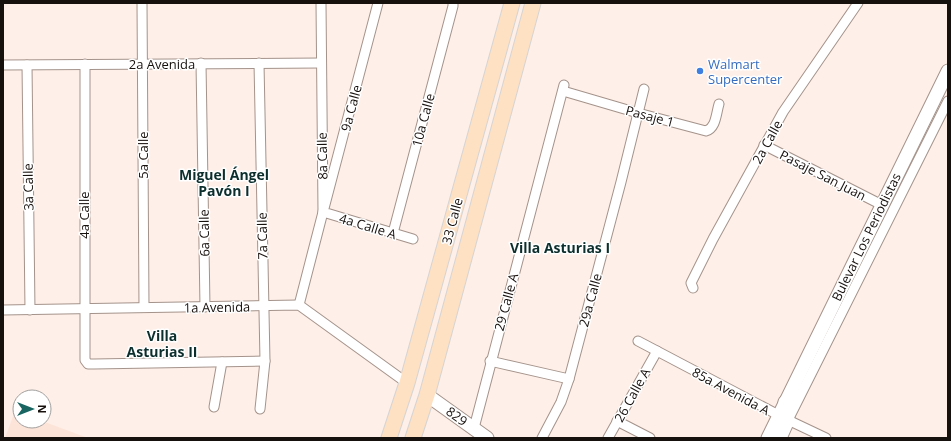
<svg xmlns="http://www.w3.org/2000/svg" width="951" height="441" font-family="'Open Sans',sans-serif">
<style>
.built{fill:#fde4d8}
.lines{fill:none;stroke-linecap:round;stroke-linejoin:round}
.street-casing{stroke:#a4938b;stroke-width:11}
.secondary-casing{stroke:#a4938b;stroke-width:15}
.primary-casing{stroke:#d5d4d4;stroke-width:17}
.street{stroke:#fff;stroke-width:9}
.secondary{stroke:#fff;stroke-width:13}
.primary{stroke:#fee0c3;stroke-width:15}
.shop-dot{fill:#3f7fe0;stroke:#fff;stroke-width:1.5}
.labels{text-anchor:middle;dominant-baseline:central;stroke-width:3;stroke-linejoin:round;paint-order:stroke}
.street-label{font-size:13px;fill:#17110e;stroke:#fff}
.shop-label{font-size:13px;fill:#366cbe;stroke:#fff;text-anchor:start}
.neighbourhood-label{font-size:14px;font-weight:bold;fill:#0c2f2d;stroke:#fff}
</style>
<rect width="100%" height="100%" fill="#feefe8"/>
<polygon class="built" points="15,411 20,413 20,421 42,421 88,438 5,438"/>
<g class="lines">
<defs>
<g id="street">
<polyline points="142,3 144,307"/>
<polyline points="378,3 323,212 413,239"/>
<polyline points="201,63 205,307"/>
<polyline points="259,63 265,361 260,409"/>
<polyline points="85,64 85,360 88,364 94,364 265,361"/>
<polyline points="3,65 321,63"/>
<polyline points="27,65 30,310"/>
<path d="M563,91L638,113L706,131C716,128 716,114 719,104"/>
<polyline points="764,145 882,205"/>
<polyline points="393,233 453,6 453,3"/>
<polyline points="693,288 691,283 713,239 783,112 858,3"/>
<polyline points="299,305 323,212 321,3"/>
<polyline points="3,310 299,305 407,383"/>
<polyline points="638,341 788,420 826,438"/>
<polyline points="490,361 569,379"/>
<polyline points="214,407 222,362"/>
<polyline points="788,420 948,101"/>
<polyline points="617,421 650,438"/>
<polyline points="474,428 564,85"/>
<polyline points="542,438 561,402 569,379 621,182 644,89"/>
<polyline points="608,438 657,351"/>
</g>
<g id="secondary">
<polyline points="427,395 487,438"/>
<polyline points="768,438 948,71"/>
<polyline points="780,438 788,420 785,402"/>
</g>
<g id="primary">
<polyline points="389,438 407,383 512,3"/>
<polyline points="413,438 427,395 533,3"/>
</g>
</defs>
<use href="#street" class="street-casing"/>
<use href="#secondary" class="secondary-casing"/>
<use href="#primary" class="primary-casing"/>
<use href="#street" class="street"/>
<use href="#secondary" class="secondary"/>
<use href="#primary" class="primary"/>
</g>
<circle class="shop-dot" cx="700" cy="71" r="4"/>
<g class="labels">
<g class="street-label">
<text x="162" y="64">2a Avenida</text>
<text transform="translate(351 108) rotate(-75)">9a Calle</text>
<text transform="translate(650 116) rotate(15)">Pasaje 1</text>
<text transform="translate(423 120) rotate(-75)">10a Calle</text>
<text transform="translate(767 142) rotate(-61)">2a Calle</text>
<text transform="translate(143 155) rotate(-90)">5a Calle</text>
<text transform="translate(322 156) rotate(-91)">8a Calle</text>
<text transform="translate(823 175) rotate(27)">Pasaje San Juan</text>
<text transform="translate(28 187) rotate(-91)">3a Calle</text>
<text transform="translate(84 215) rotate(-90)">4a Calle</text>
<text transform="translate(452 221) rotate(-75)">33 Calle</text>
<text transform="translate(368 226) rotate(17)">4a Calle A</text>
<text transform="translate(204 233) rotate(-91)">6a Calle</text>
<text transform="translate(262 236) rotate(-91)">7a Calle</text>
<text transform="translate(866 237) rotate(-64)">Bulevar Los Periodistas</text>
<text transform="translate(590 300) rotate(-75)">29a Calle</text>
<text transform="translate(506 302) rotate(-75)">29 Calle A</text>
<text transform="translate(217 307) rotate(-1)">1a Avenida</text>
<text transform="translate(731 391) rotate(28)">85a Avenida A</text>
<text transform="translate(632 395) rotate(-61)">26 Calle A</text>
<text transform="translate(457 416) rotate(36)">829</text>
</g>
<g class="shop-label">
<text x="708" y="64">Walmart<tspan x="708" dy="15">Supercenter</tspan></text>
</g>
<g class="neighbourhood-label">
<text x="224" y="174">Miguel Ángel<tspan x="224" dy="16">Pavón I</tspan></text>
<text x="560" y="247">Villa Asturias I</text>
<text x="162" y="335">Villa<tspan x="162" dy="16">Asturias II</tspan></text>
</g>
</g>
<rect width="951" height="441" fill="none" stroke="#17110e" stroke-width="8"/>
<g transform="translate(32 409) rotate(90)"><circle r="19" fill="#ffffff" stroke="#a2a09f"/>
<path d="M0-3L7 15L0 10L-7 15Z" fill="#186561"/>
<text y="-6" font-size="11" font-weight="bold" text-anchor="middle" fill="#17110e">N</text>
</g>
</svg>
